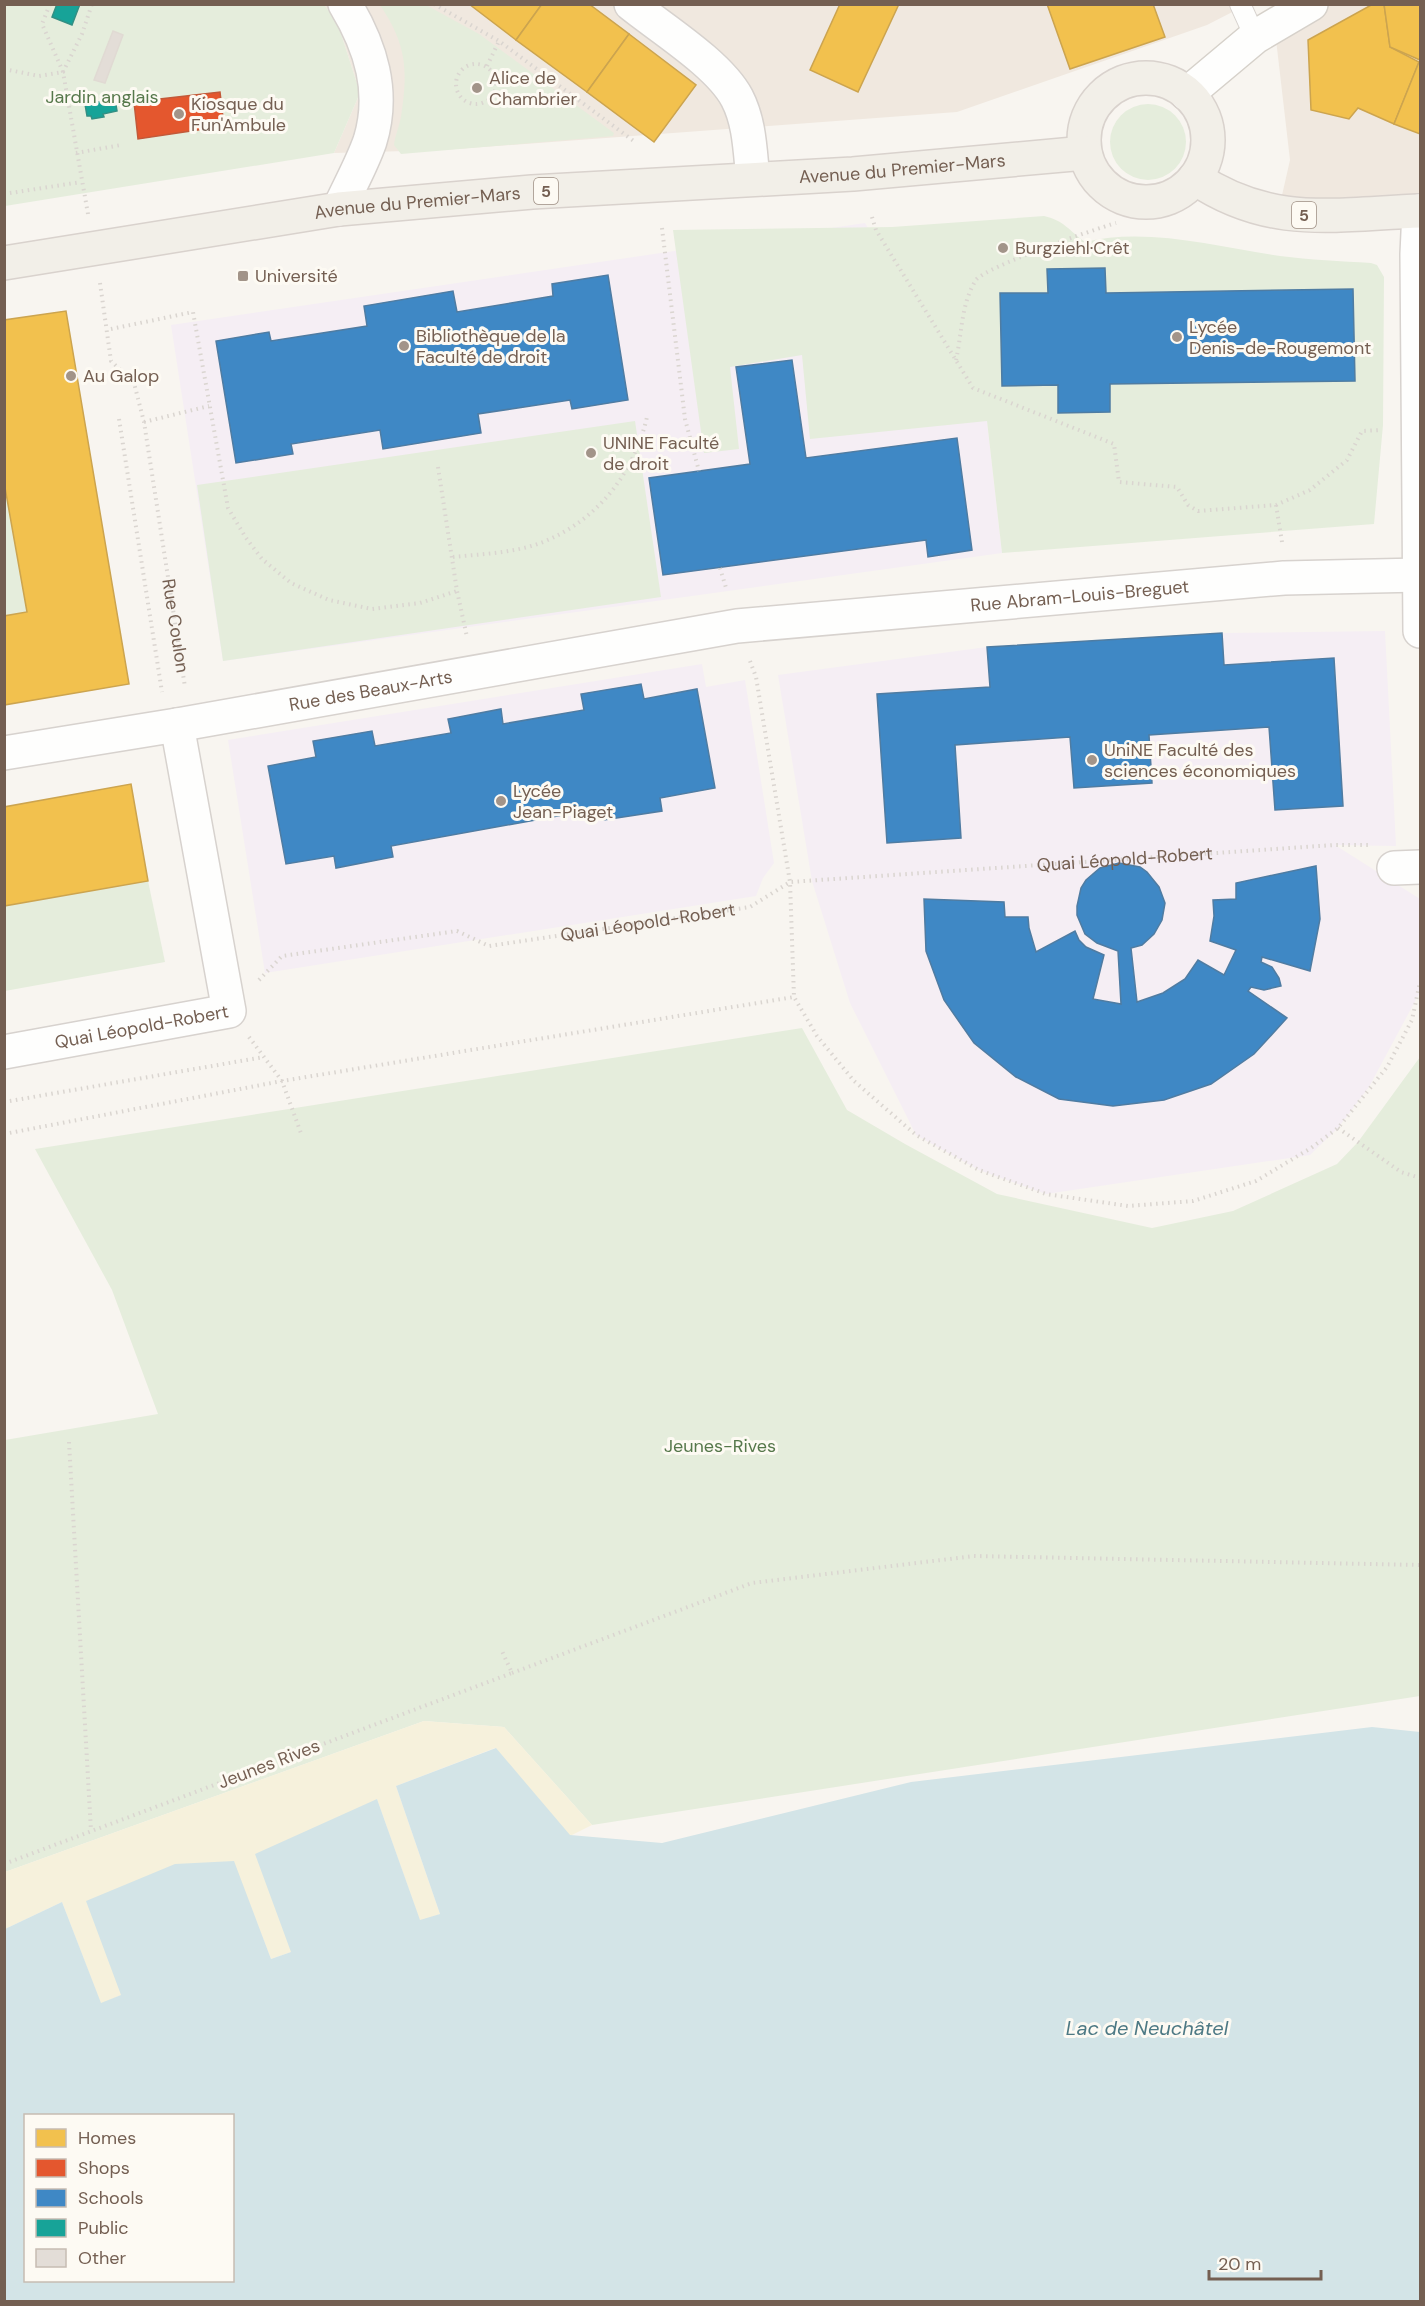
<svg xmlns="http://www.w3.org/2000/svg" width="1425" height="2306" font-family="'DM Sans',sans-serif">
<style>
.residential{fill:#f0e8df}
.education{fill:#f5eef4}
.green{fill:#e5eddc}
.sand{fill:#f6f1dc}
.water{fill:#d3e4e7;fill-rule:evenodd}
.homes{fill:#f2c14e;stroke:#cca44f;stroke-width:1.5}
.shops{fill:#e4572e;stroke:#c25939;stroke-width:1.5}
.schools{fill:#3f88c5;stroke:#4f7ca2;stroke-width:1.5}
.public{fill:#17a398;stroke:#338f83;stroke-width:1.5}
.building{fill:#e3ddd7;stroke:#e0dad3;stroke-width:1.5}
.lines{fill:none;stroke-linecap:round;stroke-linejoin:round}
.lane-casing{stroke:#d7d2ce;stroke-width:22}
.street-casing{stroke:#d7d2ce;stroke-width:36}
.secondary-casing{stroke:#d6d1ca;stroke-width:36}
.primary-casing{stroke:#d9d2cd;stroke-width:36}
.path{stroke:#dad5d0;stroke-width:4;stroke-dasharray:1.5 4.5;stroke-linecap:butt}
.lane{stroke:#fefefd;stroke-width:20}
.street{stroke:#fefefd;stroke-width:33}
.secondary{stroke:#fefefd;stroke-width:33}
.primary{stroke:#f2efe8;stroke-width:33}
.poi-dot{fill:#a29489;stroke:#fdfaf3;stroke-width:2}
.labels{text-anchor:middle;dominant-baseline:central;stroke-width:6;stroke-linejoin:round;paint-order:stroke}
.shield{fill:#fdfaf3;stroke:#9d8e82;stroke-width:1.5}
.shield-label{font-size:16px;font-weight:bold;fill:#745f52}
.poi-label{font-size:18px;fill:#745f52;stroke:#fdfaf3;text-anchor:start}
.park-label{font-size:18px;fill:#56784b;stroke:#fdfaf3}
.street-label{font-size:18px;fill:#745f52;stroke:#fdfaf3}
.water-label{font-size:20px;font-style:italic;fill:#4d7984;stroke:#fdfaf3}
</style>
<rect width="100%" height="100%" fill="#f8f5f0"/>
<g class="residential">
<polygon points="324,5 1246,5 1207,25 957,112 442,150 334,153 360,93 337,21"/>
<polygon points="1272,5 1420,5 1420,211 1278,213 1290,160"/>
</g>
<g class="education">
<polygon points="865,223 987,421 1002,553 223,661 171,325"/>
<polygon points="1385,631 1396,846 1335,845 1420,899 1420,992 1369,1087 1338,1128 1310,1155 1046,1194 979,1170 916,1135 850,1003 812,881 778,675 987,647 1222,633"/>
<polygon points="702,664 706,687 745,680 774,863 763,878 756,896 265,973 228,740"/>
</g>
<g class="green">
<polygon points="5,5 324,5 337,21 360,93 334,153 5,206"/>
<path d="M380,5H426L479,34L614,133L613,136L401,154L394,145C395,136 399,127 401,117C408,70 407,45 380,5Z"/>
<circle cx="1148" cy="142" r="38"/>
<path d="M1044,216C1065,221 1068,230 1085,242C1147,227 1218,247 1280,256C1310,260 1341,261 1371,263L1377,265L1384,277L1383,425L1374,524L1002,553L987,421L810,439L802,355L730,367L739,449L704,453L673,230L892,227Z"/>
<polygon points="635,421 661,597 223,661 197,485"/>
<polygon points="4,482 27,612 4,616"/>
<polygon points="148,881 165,962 5,991 5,906"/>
<polygon points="802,1028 847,1110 905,1144 997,1194 1152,1228 1233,1211 1337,1164 1358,1142 1420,1057 1420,1696 592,1825 504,1727 424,1721 5,1872 5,1440 158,1414 112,1290 35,1149"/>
</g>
<polygon class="sand" points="424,1721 504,1727 592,1825 570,1836 495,1748 396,1786 440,1914 420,1921 377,1799 291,1952 271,1959 233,1861 121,1995 101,2004 62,1902 5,1929 5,1872"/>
<path class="water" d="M1372,1727L1420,1732V2301H5V1929L62,1902L101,2003L121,1995L86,1901L175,1864L234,1861L271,1959L291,1952L255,1854L377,1799L420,1920L440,1914L396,1786L496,1748L570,1835L662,1843L911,1782ZM26,2116H232V2280H26Z"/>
<g class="homes">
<polygon points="469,4 542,4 516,40"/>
<polygon points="542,4 589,4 629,34 587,92 516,40"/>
<polygon points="840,4 899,4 858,92 810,70"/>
<polygon points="1047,4 1153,4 1165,37 1070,69"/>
<polygon points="1373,4 1384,4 1390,47 1419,62 1394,124 1358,108 1349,119 1311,110 1308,40"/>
<polygon points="1384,4 1420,4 1420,60 1390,47"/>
<polygon points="629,34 696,85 654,142 587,92"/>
<polygon points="1419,62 1420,62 1420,134 1394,124"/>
<polygon points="66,311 129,684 4,705 4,616 27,612 4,482 4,320"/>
<polygon points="131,784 148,881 4,906 4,807"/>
</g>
<polygon class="shops" points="220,92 224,126 138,139 134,102"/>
<g class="schools">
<polygon points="1105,268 1106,293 1353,289 1355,381 1110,384 1110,412 1058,413 1058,385 1002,386 1000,293 1048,293 1047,269"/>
<polygon points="608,275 628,400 572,409 570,400 478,414 481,433 383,449 380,430 291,444 293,454 236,463 216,341 269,332 271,341 367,326 364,306 453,291 457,312 553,296 552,284"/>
<polygon points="792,360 806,458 957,438 972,550 928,557 926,540 663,575 649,478 750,464 736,367"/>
<polygon points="1222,633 1224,665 1334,658 1343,806 1275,810 1269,727 1149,735 1152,783 1074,788 1070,737 955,745 961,838 887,843 877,694 990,687 987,647"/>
<polygon points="641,684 644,699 697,689 715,788 660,798 662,811 604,820 602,808 391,846 393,857 336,868 334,856 286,864 268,766 316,757 313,741 372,731 375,746 451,733 448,719 501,709 503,724 584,710 581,694"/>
<polygon points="1119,863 1140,867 1147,872 1159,887 1165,903 1162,920 1154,934 1142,945 1131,948 1137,1002 1163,993 1185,979 1198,960 1224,975 1236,950 1210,941 1214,916 1213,900 1236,899 1236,883 1316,866 1320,919 1310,971 1262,957 1261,962 1272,967 1279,978 1281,986 1264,990 1251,987 1248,991 1287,1018 1254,1054 1211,1084 1164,1100 1113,1106 1059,1099 1016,1077 974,1043 944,1000 926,951 924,899 1004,902 1005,917 1028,917 1029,928 1036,952 1075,931 1079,940 1086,947 1104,955 1093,999 1121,1004 1118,951 1097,943 1085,934 1077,915 1077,906 1081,888 1086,880 1100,868"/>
</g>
<g class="public">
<polygon points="57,4 80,4 72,25 52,17"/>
<polygon points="115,99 117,111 103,114 104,117 92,119 91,116 87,116 85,104"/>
</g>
<polygon class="building" points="113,31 123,35 105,83 94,80"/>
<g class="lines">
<defs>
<polyline id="lane" points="1240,4 1255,37"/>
<g id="street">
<path d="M631,4C662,29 719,64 737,98C750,123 750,152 753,179"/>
<path d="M339,209C349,187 362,164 370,141C385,92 371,47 345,4"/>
<polyline points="1419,211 1417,254 1420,631"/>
<path id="s3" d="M4,753L177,725L737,626L1284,578L1420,575"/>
<polyline points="1394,868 1420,867"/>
<path id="s4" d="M4,1052L229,1011L177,725"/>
</g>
<polyline id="secondary" points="1187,94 1255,37 1311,4"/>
<g id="primary">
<circle cx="1146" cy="140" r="62"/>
<path d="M1195,178C1271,229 1335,214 1420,211"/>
<path id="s5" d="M4,263L339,209L532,192L853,174L1085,153"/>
</g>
</defs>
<use href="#lane" class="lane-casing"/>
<use href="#street" class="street-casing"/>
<use href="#secondary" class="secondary-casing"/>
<use href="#primary" class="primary-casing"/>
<g class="path">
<polyline points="434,4 499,41 635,142"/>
<circle cx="476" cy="84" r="20"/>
<polyline points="487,66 499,41"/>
<polyline points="4,69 39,76 63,72 42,24 50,4"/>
<polyline points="76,153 121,145"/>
<polyline points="4,194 81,182"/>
<polyline points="88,214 63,72 82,34 92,4"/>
<polyline points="872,217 876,230 973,388 1114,444 1119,482 1177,487 1188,505 1198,511 1276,505 1310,490 1347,460 1362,431 1382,430"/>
<polyline points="662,228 685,419 699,471"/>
<path id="s1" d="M100,283L111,361L134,383L144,422L185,687"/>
<polyline points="111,329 193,312 228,508 246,538 262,559 291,583 329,600 372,609 420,603 457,591"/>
<path d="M956,360C962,334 961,303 976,280C985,267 1095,229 1116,223"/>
<polyline points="119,419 162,692"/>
<polyline points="144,422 209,406"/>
<polyline points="438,467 457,591 467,637"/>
<polyline points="1276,505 1282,542"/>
<path d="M453,557C482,554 515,553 543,542C598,520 634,473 647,417"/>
<polyline points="720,568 727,591"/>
<polyline points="750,661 756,677 790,882 794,997 817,1036 854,1081 916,1135 979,1170 1046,1194 1128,1206 1193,1201 1256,1181 1311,1148 1338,1128 1387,1067 1412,1020 1420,982"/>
<path id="s2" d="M259,980L282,956L457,931L489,946L750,907L790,882L1334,845H1368"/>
<polyline points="249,1037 282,1081 302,1136"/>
<polyline points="4,1102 264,1057"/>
<polyline points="1338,1128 1401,1172 1420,1178"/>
<polyline points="4,1134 282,1081 794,997"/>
<polyline points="69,1442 91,1831"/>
<polyline points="512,1673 752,1583 974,1556 1420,1565"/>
<polyline points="4,1864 512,1673 502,1651"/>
</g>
<use href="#lane" class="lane"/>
<use href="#street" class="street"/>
<use href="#secondary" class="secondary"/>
<use href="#primary" class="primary"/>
</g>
<g class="poi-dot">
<circle cx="477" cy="88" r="6"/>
<circle cx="179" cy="114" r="6"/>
<circle cx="1003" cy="248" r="6"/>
<rect x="237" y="270" width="12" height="12" rx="3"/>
<circle cx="1177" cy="337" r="6"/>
<circle cx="404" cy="346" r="6"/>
<circle cx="71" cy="376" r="6"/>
<circle cx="591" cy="453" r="6"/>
<circle cx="1092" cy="760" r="6"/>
<circle cx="501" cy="801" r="6"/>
</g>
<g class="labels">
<g class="shield">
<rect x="534" y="178" width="24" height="26" rx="4.5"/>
<rect x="1292" y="202" width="24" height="26" rx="4.5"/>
</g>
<g class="shield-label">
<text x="546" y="191">5</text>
<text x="1304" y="215">5</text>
</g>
<g class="poi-label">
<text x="489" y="78">Alice de<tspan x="489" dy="21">Chambrier</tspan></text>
<text x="191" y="104">Kiosque du<tspan x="191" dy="21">Fun'Ambule</tspan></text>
<text x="1015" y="248">Burgziehl·Crêt</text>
<text x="255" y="276">Université</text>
<text x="1189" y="327">Lycée<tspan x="1189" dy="21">Denis-de-Rougemont</tspan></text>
<text x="416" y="336">Bibliothèque de la<tspan x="416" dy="21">Faculté de droit</tspan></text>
<text x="83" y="376">Au Galop</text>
<text x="603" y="443">UNINE Faculté<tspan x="603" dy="21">de droit</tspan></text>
<text x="1104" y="750">UniNE Faculté des<tspan x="1104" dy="21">sciences économiques</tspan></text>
<text x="513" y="791">Lycée<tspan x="513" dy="21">Jean-Piaget</tspan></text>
</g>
<g class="park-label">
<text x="102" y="97">Jardin anglais</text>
<text x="720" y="1446">Jeunes-Rives</text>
</g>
<g class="street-label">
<text stroke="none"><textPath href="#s5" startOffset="904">Avenue du Premier-Mars</textPath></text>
<text stroke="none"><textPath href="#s5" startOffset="418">Avenue du Premier-Mars</textPath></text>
<text stroke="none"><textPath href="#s3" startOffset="1088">Rue Abram-Louis-Breguet</textPath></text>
<text stroke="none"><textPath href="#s1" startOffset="357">Rue Coulon</textPath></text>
<text stroke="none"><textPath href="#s3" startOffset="372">Rue des Beaux-Arts</textPath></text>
<text stroke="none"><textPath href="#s2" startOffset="892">Quai Léopold-Robert</textPath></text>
<text stroke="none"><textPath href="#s2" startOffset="406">Quai Léopold-Robert</textPath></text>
<text stroke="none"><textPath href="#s4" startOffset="140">Quai Léopold-Robert</textPath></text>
<text transform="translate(269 1764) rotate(-21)">Jeunes Rives</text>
</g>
<g class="water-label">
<text x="1147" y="2028">Lac de Neuchâtel</text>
</g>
</g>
<rect width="1425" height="2306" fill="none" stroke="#745f52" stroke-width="12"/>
<rect x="24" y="2114" width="210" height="168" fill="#fdfaf3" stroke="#c6bcb3" stroke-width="1.5"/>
<rect x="36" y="2129" width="30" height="18" fill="#f2c14e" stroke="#c6bcb3" stroke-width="1.5"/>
<text x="78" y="2144" font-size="18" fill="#745f52">Homes</text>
<rect x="36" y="2159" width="30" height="18" fill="#e4572e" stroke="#c6bcb3" stroke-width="1.5"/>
<text x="78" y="2174" font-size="18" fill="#745f52">Shops</text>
<rect x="36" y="2189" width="30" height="18" fill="#3f88c5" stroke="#c6bcb3" stroke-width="1.5"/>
<text x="78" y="2204" font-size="18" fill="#745f52">Schools</text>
<rect x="36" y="2219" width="30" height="18" fill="#17a398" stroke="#c6bcb3" stroke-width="1.5"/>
<text x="78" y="2234" font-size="18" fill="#745f52">Public</text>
<rect x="36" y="2249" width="30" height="18" fill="#e3ddd7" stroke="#c6bcb3" stroke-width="1.5"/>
<text x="78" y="2264" font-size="18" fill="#745f52">Other</text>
<path d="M1209 2270v9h112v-9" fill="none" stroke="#745f52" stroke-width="3"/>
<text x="1218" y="2270" font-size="18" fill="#745f52" stroke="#fdfaf3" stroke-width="4.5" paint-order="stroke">20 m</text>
</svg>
